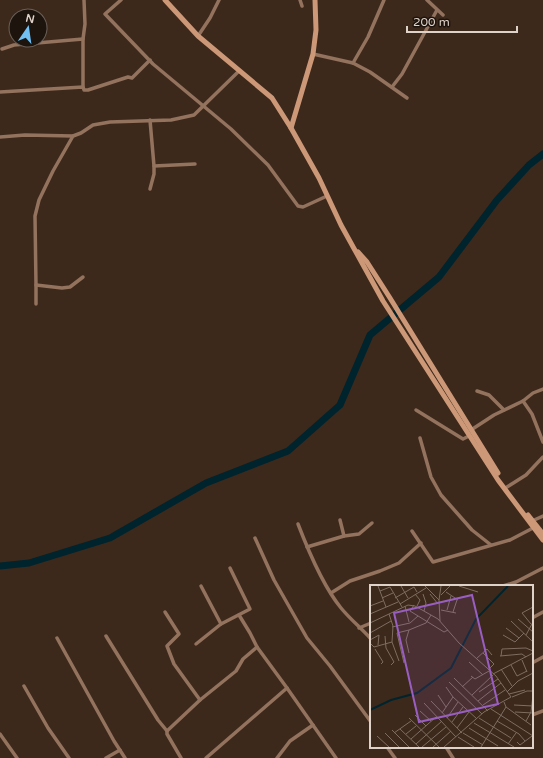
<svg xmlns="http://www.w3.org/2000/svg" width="543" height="758" font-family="'Varela Round',sans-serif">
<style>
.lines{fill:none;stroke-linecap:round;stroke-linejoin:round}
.river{stroke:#00242d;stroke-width:7}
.street{stroke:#93725e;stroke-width:3.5}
.secondary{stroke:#cc9877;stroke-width:5}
.inset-river{fill:none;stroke:#00242d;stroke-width:2}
.inset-road{fill:none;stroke:#7e6d61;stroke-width:1}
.view{fill:#995ec2;fill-opacity:0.15;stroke:#995ec2;stroke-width:2}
.inset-edge{fill:none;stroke:#dfd2c9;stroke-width:2}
</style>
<rect width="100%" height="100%" fill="#3d291b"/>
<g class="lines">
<polyline class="river" points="0,566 29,563 110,538 206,483 288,451 340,405 370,335 439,277 497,200 529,165 543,154"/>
<g class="street">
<polyline points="121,0 105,14 153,64 231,129 268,165 298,206 303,207 327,196"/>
<polyline points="300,0 302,6"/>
<polyline points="427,0 443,15"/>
<polyline points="198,36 210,18 219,0"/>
<polyline points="2,49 14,45 83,39"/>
<polyline points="313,54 353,63 370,72 407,98"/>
<polyline points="353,63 368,37 384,0"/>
<polyline points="83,87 83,39 85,24 84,0"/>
<polyline points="392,87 402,74 437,10"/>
<polyline points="0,92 83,87 84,90 88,90 128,77 132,78 150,60"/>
<polyline points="150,120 154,166 154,174 150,189"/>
<polyline points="0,137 25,135 73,136"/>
<polyline points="154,166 195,164"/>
<polyline points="36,285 35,216 39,200 53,171 73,136 81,133 93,125 110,122 171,120 194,115 239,71"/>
<polyline points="36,304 36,285 62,288 70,287 83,277"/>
<polyline points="477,391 489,395 504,410"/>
<polyline points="523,401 532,414 543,442"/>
<polyline points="416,410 463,439 469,436"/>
<polyline points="471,430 494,415 523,401 533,393 543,389"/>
<polyline points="420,438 431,477 441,495 472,530 491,545"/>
<polyline points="507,487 526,475 543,457"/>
<polyline points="532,521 543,516"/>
<path d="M298,524C308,550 323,586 341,608C350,619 361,628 371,639"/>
<polyline points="412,531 433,562 510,540 533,528"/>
<polyline points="344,536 359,534 372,523"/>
<polyline points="255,538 274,580 307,638 330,666 371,722"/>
<polyline points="307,547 344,536 340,520"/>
<polyline points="201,586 221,624 250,609 230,568"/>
<polyline points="503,586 516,582 543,568"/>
<polyline points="331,593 350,581 380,571 399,563 421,543"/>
<polyline points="165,612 179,634 167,646 174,664 200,700"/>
<polyline points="239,615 250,633 257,647 287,688 336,758"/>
<polyline points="532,618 543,612"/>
<polyline points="359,628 371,623"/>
<polyline points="106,636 158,720 167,731 167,734 181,758"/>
<polyline points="57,638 114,741 125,758"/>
<polyline points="196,644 221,624"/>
<polyline points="532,663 543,657"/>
<polyline points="24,686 48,728 69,758"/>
<polyline points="532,715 543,711"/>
<polyline points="167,731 200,700 236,671 243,659 257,647"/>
<polyline points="0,734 17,758"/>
<polyline points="387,747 395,758"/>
<polyline points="446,747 453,758"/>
<polyline points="106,758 120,750"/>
<polyline points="206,758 287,688"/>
<polyline points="277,758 290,741 313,725"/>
</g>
<g class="secondary">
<polyline points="165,0 198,36 272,98 291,128 319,178 341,225 383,301 498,480 543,540"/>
<polyline points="291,128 313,54 316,30 315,0"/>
<polyline points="358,252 367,262 390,298 498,473"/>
<polyline points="528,515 543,534"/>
</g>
</g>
<g transform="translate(370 585)">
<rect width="163" height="163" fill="#3d291b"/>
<path class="inset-river" d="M0,125L21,115L47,108L81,83L106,34L138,1"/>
<path class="inset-road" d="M8,1L16,22M31,1L38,13M55,1L69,15L70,36M89,1L108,7M10,6L20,2L32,22M76,7L88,15M45,9L50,15L47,21M53,9L56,18L54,26M60,9L68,19M71,10L80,1M12,13L23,8M25,13L44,2L47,7M69,15L71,1M30,19L56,3M44,20L40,26L74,47L78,45M0,21L13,16M35,21L39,37M71,25L86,28M77,25L81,11M83,27L87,15M0,29L28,17M19,29L23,41L22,57L29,76M148,34L163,47M141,36L163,57M0,38L38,20L45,21L68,34L89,58L126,91L141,112M161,39L152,28L163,22M22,42L40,38L48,31M136,43L149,53M0,48L21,36M133,50L145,57L154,48M156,50L163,37M15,51L16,63L24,77L21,80M0,55L9,50L8,60M0,58L4,62L22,57M5,64L13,77L11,79M39,68L36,55L39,45L56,38L61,30M113,68L124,79L118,85M130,71L152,69L156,72M131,71L132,64L156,63L163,66M106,74L117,64L122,70M152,75L157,87M99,77L113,90M34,78L27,48L39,45M141,80L147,91L157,86M131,84L142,101M123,89L163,68M101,91L105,94L119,86M84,93L118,126M79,97L112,129M76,102L83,112L107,134M92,102L103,92M109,107L128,94M137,107L148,96L163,88M139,109L155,105M68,110L76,122M102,110L123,90M142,112L157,106H163M61,116L92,148M108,116L131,98M54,118L86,152M113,120L135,105M144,120L163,121M136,122L161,140M121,124L163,151M50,126L61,136M145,127L163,128M72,128L83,112M45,130L56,141M39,133L69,162M77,133L88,117M109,133L141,153M127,136L149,149L155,156M156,136L161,127L163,110M82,137L93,122M104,138L144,162M87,143L99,127M99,143L128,161M30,144L49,162M22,145L39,162M15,148L29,162M24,148L41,136M93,148L113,160M36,149L46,141M7,151L19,162M88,152L104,162M41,154L66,132M147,157L150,160L162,151M46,159L72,136M138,159L146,148M52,162L76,142M63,162L81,146M74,162L114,127L141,112M111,162L136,122L134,117"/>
<path class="view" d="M102,10L128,119L49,137L24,28Z"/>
<rect width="163" height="163" class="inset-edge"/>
</g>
<g transform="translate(28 28) rotate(13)"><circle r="19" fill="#1d140e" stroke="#6b6059"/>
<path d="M0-3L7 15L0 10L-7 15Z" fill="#71c1f5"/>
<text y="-6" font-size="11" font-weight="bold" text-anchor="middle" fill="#dfd2c9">N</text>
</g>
<path d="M407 26v6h110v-6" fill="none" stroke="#dfd2c9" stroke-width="2"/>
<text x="413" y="26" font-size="12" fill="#dfd2c9" stroke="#1d140e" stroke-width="3" paint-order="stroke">200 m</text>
</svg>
